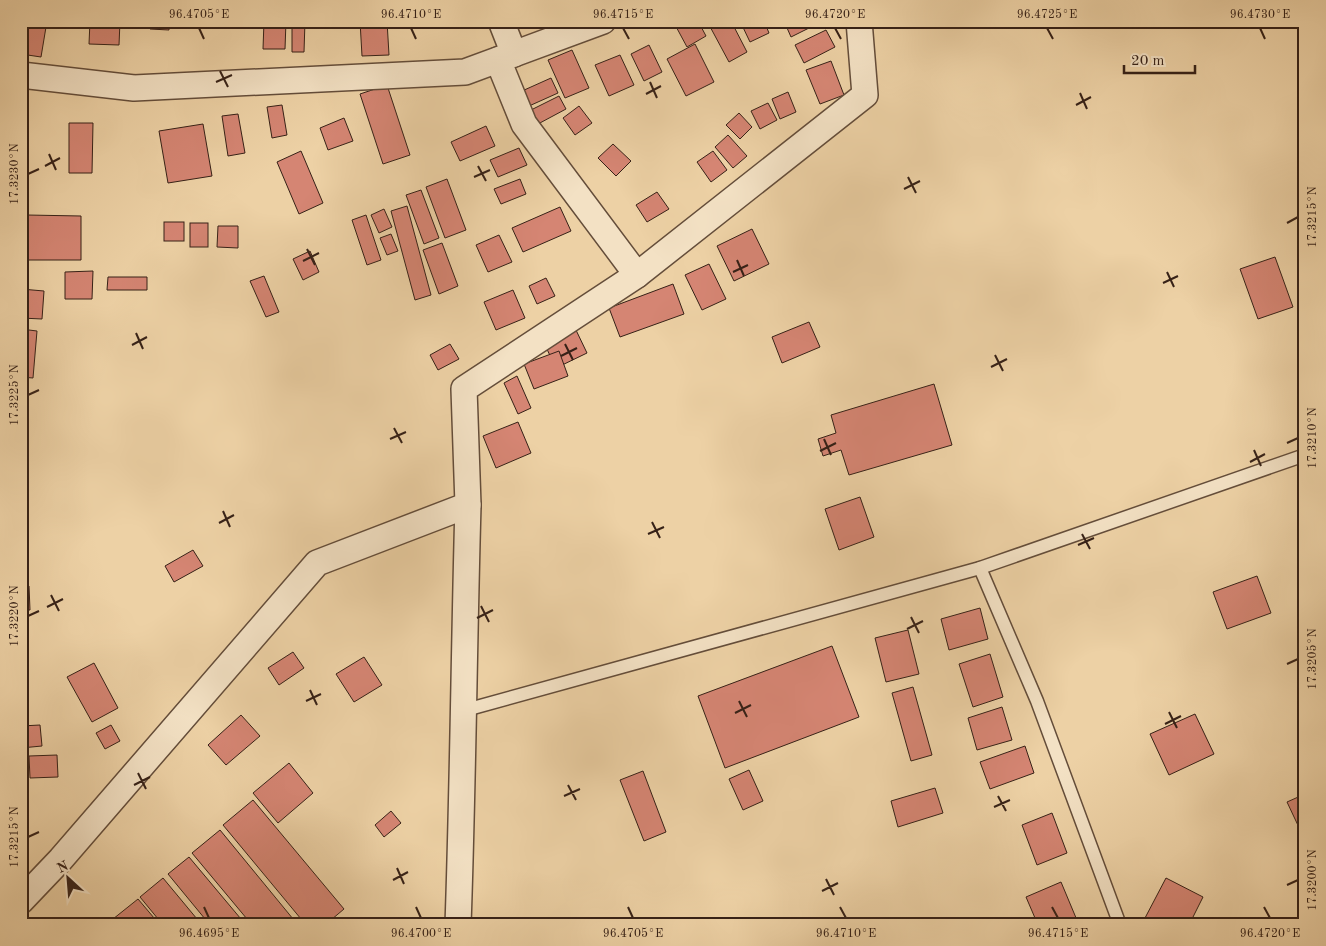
<svg xmlns="http://www.w3.org/2000/svg" width="1326" height="946" font-family="'Old Standard TT',serif">
<style>
.building{fill:#d58573;stroke:#362117}
.lines{fill:none;stroke-linecap:round;stroke-linejoin:round}
.lane-casing{stroke:#644d3a;stroke-width:15}
.street-casing{stroke:#644d3a;stroke-width:28}
.lane{stroke:#f3e1c4;stroke-width:12}
.street{stroke:#f3e1c4;stroke-width:25}
.ticks{fill:none;stroke:#362117;stroke-width:2}
.neatline{fill:none;stroke:#362117;stroke-width:2}
.ticks-label{font-size:12px;text-anchor:middle;fill:#362117}
</style>
<rect width="100%" height="100%" fill="#edd1a5"/>
<filter id="stains"><feTurbulence type="fractalNoise" baseFrequency=".004" numOctaves="4"/><feColorMatrix values="0 0 0 0 .2 0 0 0 0 .09 0 0 0 0 .02 0 0 0 .5 -.17"/></filter>
<radialGradient id="worn" r=".72"><stop offset=".6" stop-color="#630" stop-opacity="0"/><stop offset="1" stop-color="#630" stop-opacity=".3"/></radialGradient>
<g class="building">
<polygon points="21,21 47,21 41,57 21,54"/>
<polygon points="90,21 120,21 119,45 89,44"/>
<polygon points="151,21 169,21 169,30 150,29"/>
<polygon points="264,21 286,21 285,49 263,49"/>
<polygon points="292,21 305,21 304,52 292,52"/>
<polygon points="360,21 387,21 389,55 362,56"/>
<polygon points="673,21 698,21 706,36 687,47"/>
<polygon points="707,21 731,21 747,52 729,62"/>
<polygon points="740,21 764,21 769,33 750,42"/>
<polygon points="784,21 823,21 791,37"/>
<polygon points="826,30 835,47 804,63 795,45"/>
<polygon points="695,44 714,82 686,96 667,59"/>
<polygon points="649,45 662,72 644,81 631,54"/>
<polygon points="572,50 589,88 565,98 548,60"/>
<polygon points="620,55 634,85 609,96 595,65"/>
<polygon points="831,61 844,95 820,104 806,70"/>
<polygon points="551,78 558,93 529,106 522,91"/>
<polygon points="387,85 410,155 383,164 360,94"/>
<polygon points="788,92 796,112 780,119 772,99"/>
<polygon points="559,96 566,109 538,124 531,110"/>
<polygon points="768,103 777,120 760,129 751,111"/>
<polygon points="282,105 287,135 272,138 267,107"/>
<polygon points="579,106 592,123 575,135 563,118"/>
<polygon points="739,113 752,127 740,139 726,125"/>
<polygon points="238,114 245,153 228,156 222,116"/>
<polygon points="344,118 353,141 328,150 320,128"/>
<polygon points="69,123 93,123 92,173 69,173"/>
<polygon points="203,124 212,176 168,183 159,131"/>
<polygon points="486,126 495,146 460,161 451,142"/>
<polygon points="728,135 747,156 733,168 715,147"/>
<polygon points="613,144 631,161 616,176 598,158"/>
<polygon points="519,148 527,165 498,177 490,160"/>
<polygon points="301,151 323,203 299,214 277,162"/>
<polygon points="713,151 727,170 711,182 697,162"/>
<polygon points="447,179 466,230 445,238 426,187"/>
<polygon points="520,179 526,194 501,204 494,189"/>
<polygon points="421,190 439,238 424,244 406,195"/>
<polygon points="657,192 669,209 647,222 636,205"/>
<polygon points="407,206 431,295 415,300 391,211"/>
<polygon points="560,207 571,231 523,252 512,228"/>
<polygon points="384,209 392,227 379,233 371,215"/>
<polygon points="27,215 81,216 81,260 26,260"/>
<polygon points="366,215 381,260 367,265 352,220"/>
<rect x="164" y="222" width="20" height="19"/>
<rect x="190" y="223" width="18" height="24"/>
<polygon points="218,226 238,226 238,248 217,247"/>
<polygon points="752,229 769,264 734,281 717,246"/>
<polygon points="391,234 398,251 387,255 380,238"/>
<polygon points="499,235 512,262 488,272 476,245"/>
<polygon points="442,243 458,286 439,294 423,250"/>
<polygon points="310,251 319,272 303,280 293,259"/>
<polygon points="1275,257 1293,307 1258,319 1240,269"/>
<polygon points="709,264 726,299 702,310 685,275"/>
<polygon points="93,271 92,299 65,299 65,272"/>
<polygon points="264,276 279,312 266,317 250,281"/>
<polygon points="108,277 147,277 147,290 107,290"/>
<polygon points="546,278 555,296 537,304 529,286"/>
<polygon points="673,284 684,314 620,337 609,308"/>
<polygon points="21,289 44,291 42,319 21,318"/>
<polygon points="513,290 525,318 496,330 484,302"/>
<polygon points="809,322 820,347 782,363 772,337"/>
<polygon points="575,328 587,353 556,368 544,343"/>
<polygon points="21,329 37,331 33,378 21,377"/>
<polygon points="450,344 459,359 438,370 430,355"/>
<polygon points="559,351 568,376 534,389 524,364"/>
<polygon points="517,376 531,408 518,414 504,383"/>
<polygon points="934,384 952,445 849,475 841,450 823,456 818,439 836,433 831,415"/>
<polygon points="518,422 531,453 496,468 483,436"/>
<polygon points="860,497 874,537 839,550 825,509"/>
<polygon points="193,550 203,566 174,582 165,566"/>
<polygon points="1257,576 1271,613 1227,629 1213,592"/>
<polygon points="29,586 30,610 21,610 21,587"/>
<polygon points="980,608 988,639 949,650 941,619"/>
<polygon points="908,630 919,674 886,682 875,638"/>
<polygon points="832,646 859,717 725,768 698,696"/>
<polygon points="293,652 304,668 279,685 268,668"/>
<polygon points="990,654 1003,697 973,707 959,664"/>
<polygon points="364,657 382,685 354,702 336,674"/>
<polygon points="94,663 118,708 92,722 67,677"/>
<polygon points="913,687 932,755 911,761 892,693"/>
<polygon points="1002,707 1012,740 977,750 968,718"/>
<polygon points="1195,714 1214,754 1169,775 1150,734"/>
<polygon points="241,715 260,736 226,765 208,745"/>
<polygon points="40,725 42,746 21,748 21,726"/>
<polygon points="111,725 120,741 105,749 96,733"/>
<polygon points="1025,746 1034,773 990,789 980,762"/>
<polygon points="57,755 58,777 30,778 29,756"/>
<polygon points="289,763 313,793 278,823 253,793"/>
<polygon points="749,770 763,801 743,810 729,779"/>
<polygon points="643,771 666,832 644,841 620,780"/>
<polygon points="935,788 943,813 898,827 891,801"/>
<polygon points="1305,794 1305,836 1303,836 1287,802"/>
<polygon points="253,800 344,909 325,925 306,925 223,825"/>
<polygon points="391,811 401,823 384,837 375,825"/>
<polygon points="1052,813 1067,853 1037,865 1022,825"/>
<polygon points="220,830 298,925 252,925 192,853"/>
<polygon points="189,857 246,925 210,925 168,874"/>
<polygon points="163,878 202,925 163,925 140,897"/>
<polygon points="1166,878 1203,897 1189,925 1158,925 1145,918"/>
<polygon points="1061,882 1079,925 1038,925 1026,897"/>
<polygon points="138,899 160,925 118,925 113,919"/>
<rect x="333" y="923" width="40" height="2"/>
</g>
<g class="lines">
<defs>
<g id="lane">
<polyline points="980,568 1037,701 1120,925"/>
<polyline points="462,711 980,568 1305,455"/>
</g>
<g id="street">
<polyline points="501,21 514,54"/>
<polyline points="498,60 524,124 637,275"/>
<polyline points="21,75 134,88 465,72 603,21"/>
<polyline points="21,901 61,859 317,563 468,505 464,389 637,275 865,95 859,21"/>
<path d="M458,925C463,785 464,645 468,505"/>
</g>
</defs>
<use href="#lane" class="lane-casing"/>
<use href="#street" class="street-casing"/>
<use href="#lane" class="lane"/>
<use href="#street" class="street"/>
</g>
<path class="ticks" d="M199,28L204,39M411,28L416,39M623,28L629,39M835,28L841,39M1047,28L1053,39M1260,28L1265,39M220,71L228,87M216,82L232,75M650,82L657,98M1080,93L1087,109M646,94L661,86M1076,105L1091,97M49,154L56,170M45,166L60,158M478,166L486,181M28,174L39,169M474,177L490,170M908,177L916,193M904,189L920,181M1287,223L1298,217M307,249L315,265M737,260L744,276M303,261L319,253M733,272L748,265M1167,272L1174,287M1163,283L1178,276M136,333L143,349M565,344L573,360M132,345L147,337M995,355L1003,371M561,356L577,348M991,367L1007,359M28,395L39,390M394,428L402,443M390,439L406,432M824,439L831,455M1287,443L1298,438M1254,450L1261,466M820,451L836,443M1250,462L1265,454M223,511L230,527M652,522L660,538M219,523L234,515M648,534L664,527M1082,534L1090,549M1078,545L1094,538M51,595L59,611M481,606L489,622M47,607L63,599M28,616L39,611M911,617L919,633M477,618L493,610M907,629L923,621M1287,664L1298,659M310,690L317,705M306,701L321,694M739,701L747,717M1169,712L1177,728M735,713L751,705M1165,724L1181,716M138,773L146,789M134,785L150,777M568,785L576,800M564,796L580,789M998,796L1006,811M994,807L1010,800M28,837L39,832M397,868L404,884M826,879L834,895M393,880L408,872M1287,885L1298,880M822,891L838,883M204,907L209,918M416,907L421,918M628,907L633,918M840,907L846,918M1052,907L1058,918M1264,907L1270,918"/>
<rect width="1326" height="946" fill="none" stroke="#edd1a5" stroke-width="55"/>
<g transform="translate(68 878) rotate(334)" stroke="#f3e1c4" stroke-width="4" paint-order="stroke">
<path d="M0-4L9 19L0 12L-9 19Z" fill="#362117"/>
<text y="-8" font-size="14" font-weight="bold" text-anchor="middle" fill="#362117">N</text>
</g>
<path d="M1124 65v8h71v-8" fill="none" stroke="#362117" stroke-width="2.5"/>
<text x="1131" y="65" font-size="15" fill="#362117" stroke="#f3e1c4" stroke-width="4" paint-order="stroke">20 m</text>
<rect x="28" y="28" width="1270" height="890" class="neatline"/>
<g class="ticks-label">
<text x="199" y="18">96.4705°E</text>
<text x="411" y="18">96.4710°E</text>
<text x="623" y="18">96.4715°E</text>
<text x="835" y="18">96.4720°E</text>
<text x="1047" y="18">96.4725°E</text>
<text x="1260" y="18">96.4730°E</text>
<text transform="translate(14 174) rotate(-90)" y="4">17.3230°N</text>
<text transform="translate(1312 217) rotate(-90)" y="4">17.3215°N</text>
<text transform="translate(14 395) rotate(-90)" y="4">17.3225°N</text>
<text transform="translate(1312 438) rotate(-90)" y="4">17.3210°N</text>
<text transform="translate(14 616) rotate(-90)" y="4">17.3220°N</text>
<text transform="translate(1312 659) rotate(-90)" y="4">17.3205°N</text>
<text transform="translate(14 837) rotate(-90)" y="4">17.3215°N</text>
<text transform="translate(1312 880) rotate(-90)" y="4">17.3200°N</text>
<text x="209" y="937">96.4695°E</text>
<text x="421" y="937">96.4700°E</text>
<text x="633" y="937">96.4705°E</text>
<text x="846" y="937">96.4710°E</text>
<text x="1058" y="937">96.4715°E</text>
<text x="1270" y="937">96.4720°E</text>
</g>
<rect width="100%" height="100%" filter="url(#stains)"/>
<rect width="100%" height="100%" fill="url(#worn)"/>
</svg>
